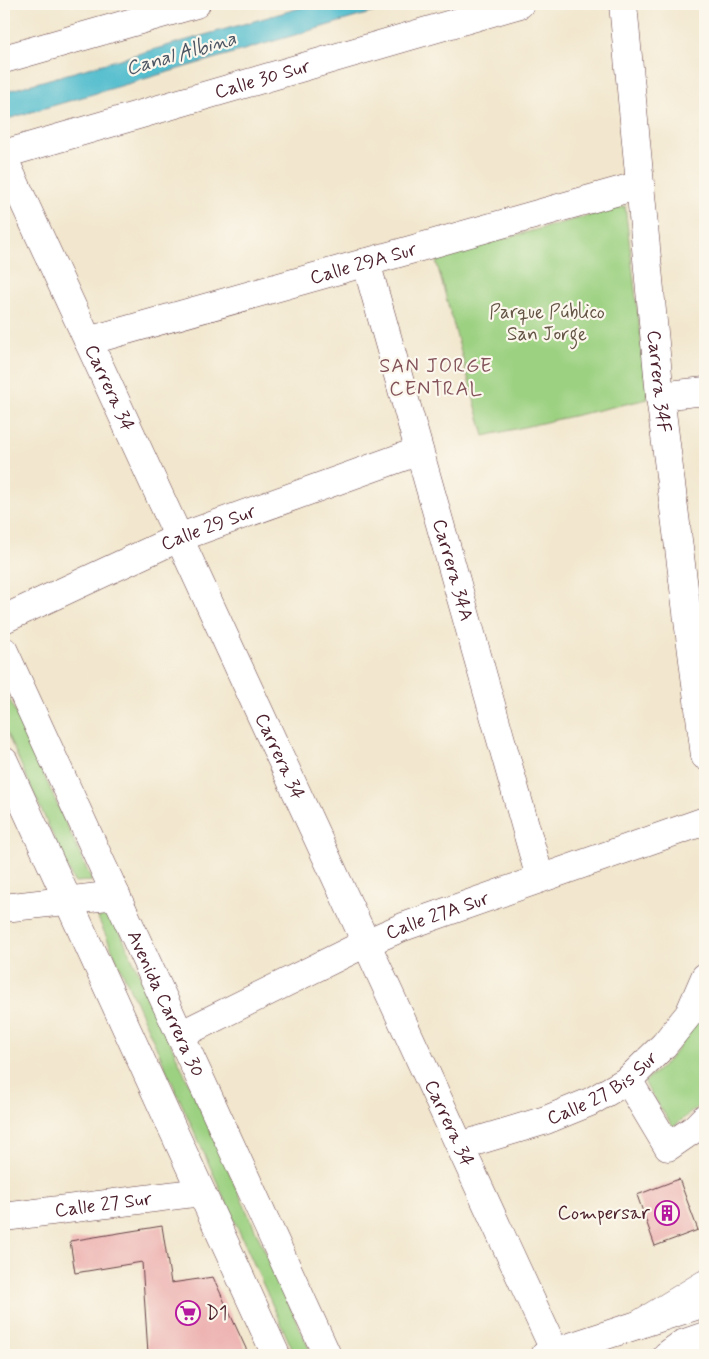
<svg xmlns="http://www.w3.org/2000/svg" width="709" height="1359" font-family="Mynerve,sans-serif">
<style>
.green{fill:#9dd182;stroke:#747856}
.water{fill:#52bdce;stroke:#4e6e7c}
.building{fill:#edb2b1}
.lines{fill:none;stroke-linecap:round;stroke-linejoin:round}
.minor-casing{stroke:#633d43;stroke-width:29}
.major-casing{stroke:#633d43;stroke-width:29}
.highway-casing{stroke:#633d43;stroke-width:29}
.minor{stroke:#fff;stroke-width:28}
.major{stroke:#fff;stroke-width:28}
.highway{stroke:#fff;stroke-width:28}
.labels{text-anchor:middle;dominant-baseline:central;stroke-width:4.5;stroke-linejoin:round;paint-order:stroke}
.street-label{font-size:19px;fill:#4a1f2b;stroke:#fbf7ec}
.park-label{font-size:19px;fill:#635445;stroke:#fbf7ec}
.poi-label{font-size:19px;fill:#4a1f2b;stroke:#fbf7ec;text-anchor:end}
.water-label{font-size:20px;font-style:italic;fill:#4d5664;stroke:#fbf7ec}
.neighbourhood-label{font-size:20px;letter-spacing:1px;fill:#83525a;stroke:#fbf7ec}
</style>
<rect width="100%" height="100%" fill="#fbf7ec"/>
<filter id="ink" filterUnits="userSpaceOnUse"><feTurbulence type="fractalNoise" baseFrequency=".02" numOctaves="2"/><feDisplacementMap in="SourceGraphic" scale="10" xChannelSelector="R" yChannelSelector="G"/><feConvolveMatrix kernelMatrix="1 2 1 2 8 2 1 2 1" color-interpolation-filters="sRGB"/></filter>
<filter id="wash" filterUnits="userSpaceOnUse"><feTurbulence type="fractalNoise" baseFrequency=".0096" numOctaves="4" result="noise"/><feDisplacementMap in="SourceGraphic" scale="20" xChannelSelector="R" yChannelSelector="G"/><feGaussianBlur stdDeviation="1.12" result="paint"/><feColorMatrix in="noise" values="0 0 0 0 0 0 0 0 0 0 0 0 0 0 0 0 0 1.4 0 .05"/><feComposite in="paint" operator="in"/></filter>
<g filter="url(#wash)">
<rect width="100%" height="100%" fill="#f2e7ce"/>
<g class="green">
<polygon points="625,206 648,399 484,436 435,257"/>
<polygon points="4,687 92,881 74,882 4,727"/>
<polygon points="111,912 312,1355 295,1355 98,918"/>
<polygon points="705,1007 705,1101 673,1127 644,1082 663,1066 678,1049"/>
</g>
<polygon class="water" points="314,4 401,4 4,120 4,92"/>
<g id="blocks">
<g class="building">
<polygon points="679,1179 698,1230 655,1246 637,1195"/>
<polygon points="162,1226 171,1283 213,1277 249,1355 148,1353 142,1262 75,1273 70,1241"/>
</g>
</g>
</g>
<g filter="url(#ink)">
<use href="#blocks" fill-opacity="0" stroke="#633d43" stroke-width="1"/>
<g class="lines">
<defs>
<g id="minor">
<path id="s1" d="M623,4L660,396L705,756"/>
<polyline points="4,59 196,4"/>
<path id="s2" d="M4,154L520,4"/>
<path id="s3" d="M4,159L555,1352"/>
<path id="s4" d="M366,262L540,878"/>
<path id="s5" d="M88,341L640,185"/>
<polyline points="660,396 705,391"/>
<path id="s6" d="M4,619L178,538L419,451"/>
<polyline points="4,908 116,895"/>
<path id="s7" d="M180,1035L366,943L403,927L705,821"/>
<polyline points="628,1080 668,1147 694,1129 705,1118"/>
<path id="s8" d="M460,1146L546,1120L590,1102L628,1080L664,1045L689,1014L705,977"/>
<path id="s9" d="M4,1217L201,1192"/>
</g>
<g id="major">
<path id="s10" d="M4,651L327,1355"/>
<polyline points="4,761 276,1355"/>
<polyline points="545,1355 705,1303"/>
</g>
<g id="highway">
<polyline points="638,1325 705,1284"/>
<polyline points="667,1355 682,1344 705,1336"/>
</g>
</defs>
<use href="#minor" class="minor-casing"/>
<use href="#major" class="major-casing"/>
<use href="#highway" class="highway-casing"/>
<use href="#minor" class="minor"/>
<use href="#major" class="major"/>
<use href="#highway" class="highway"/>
</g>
</g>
<defs>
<symbol id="building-ring" viewBox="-11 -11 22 22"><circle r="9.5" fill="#fbf7ec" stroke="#b5179e" stroke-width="1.5"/><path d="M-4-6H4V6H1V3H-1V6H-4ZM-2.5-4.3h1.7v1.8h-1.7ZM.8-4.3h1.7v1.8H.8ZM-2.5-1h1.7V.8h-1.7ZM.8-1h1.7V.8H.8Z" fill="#b5179e"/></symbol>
<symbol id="supermarket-ring" viewBox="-11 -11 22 22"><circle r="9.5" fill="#fbf7ec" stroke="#b5179e" stroke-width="1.5"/><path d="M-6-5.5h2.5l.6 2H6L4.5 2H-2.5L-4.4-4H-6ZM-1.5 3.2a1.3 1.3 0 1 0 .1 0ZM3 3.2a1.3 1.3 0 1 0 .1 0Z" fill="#b5179e"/></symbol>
</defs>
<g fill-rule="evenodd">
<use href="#building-ring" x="653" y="1199" width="28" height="28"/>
<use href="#supermarket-ring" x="174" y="1299" width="28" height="28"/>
</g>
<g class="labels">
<g class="street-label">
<text stroke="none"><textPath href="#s2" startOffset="269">Calle 30 Sur</textPath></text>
<text stroke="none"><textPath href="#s5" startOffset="286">Calle 29A Sur</textPath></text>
<text stroke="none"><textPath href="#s1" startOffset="379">Carrera 34F</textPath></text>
<text stroke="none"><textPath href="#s3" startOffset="252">Carrera 34</textPath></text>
<text stroke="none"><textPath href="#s6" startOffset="224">Calle 29 Sur</textPath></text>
<text stroke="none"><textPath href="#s4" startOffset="320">Carrera 34A</textPath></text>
<text stroke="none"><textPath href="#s3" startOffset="658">Carrera 34</textPath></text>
<text stroke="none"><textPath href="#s7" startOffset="284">Calle 27A Sur</textPath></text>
<text stroke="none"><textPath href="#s10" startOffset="388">Avenida Carrera 30</textPath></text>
<text stroke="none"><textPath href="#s8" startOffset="155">Calle 27 Bis Sur</textPath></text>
<text stroke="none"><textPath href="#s3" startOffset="1062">Carrera 34</textPath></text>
<text stroke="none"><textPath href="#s9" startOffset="100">Calle 27 Sur</textPath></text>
</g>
<g class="park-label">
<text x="547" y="312">Parque Público<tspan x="547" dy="22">San Jorge</tspan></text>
</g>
<g class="poi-label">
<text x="650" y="1213">Compersar</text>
<text x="206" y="1313" text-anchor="start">D1</text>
</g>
<g class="water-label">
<text transform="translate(181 54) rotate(-16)">Canal Albina</text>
</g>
<g class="neighbourhood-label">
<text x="436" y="366">SAN JORGE<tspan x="436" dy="23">CENTRAL</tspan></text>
</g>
</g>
<rect width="709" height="1359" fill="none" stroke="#fbf7ec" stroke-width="20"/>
</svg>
